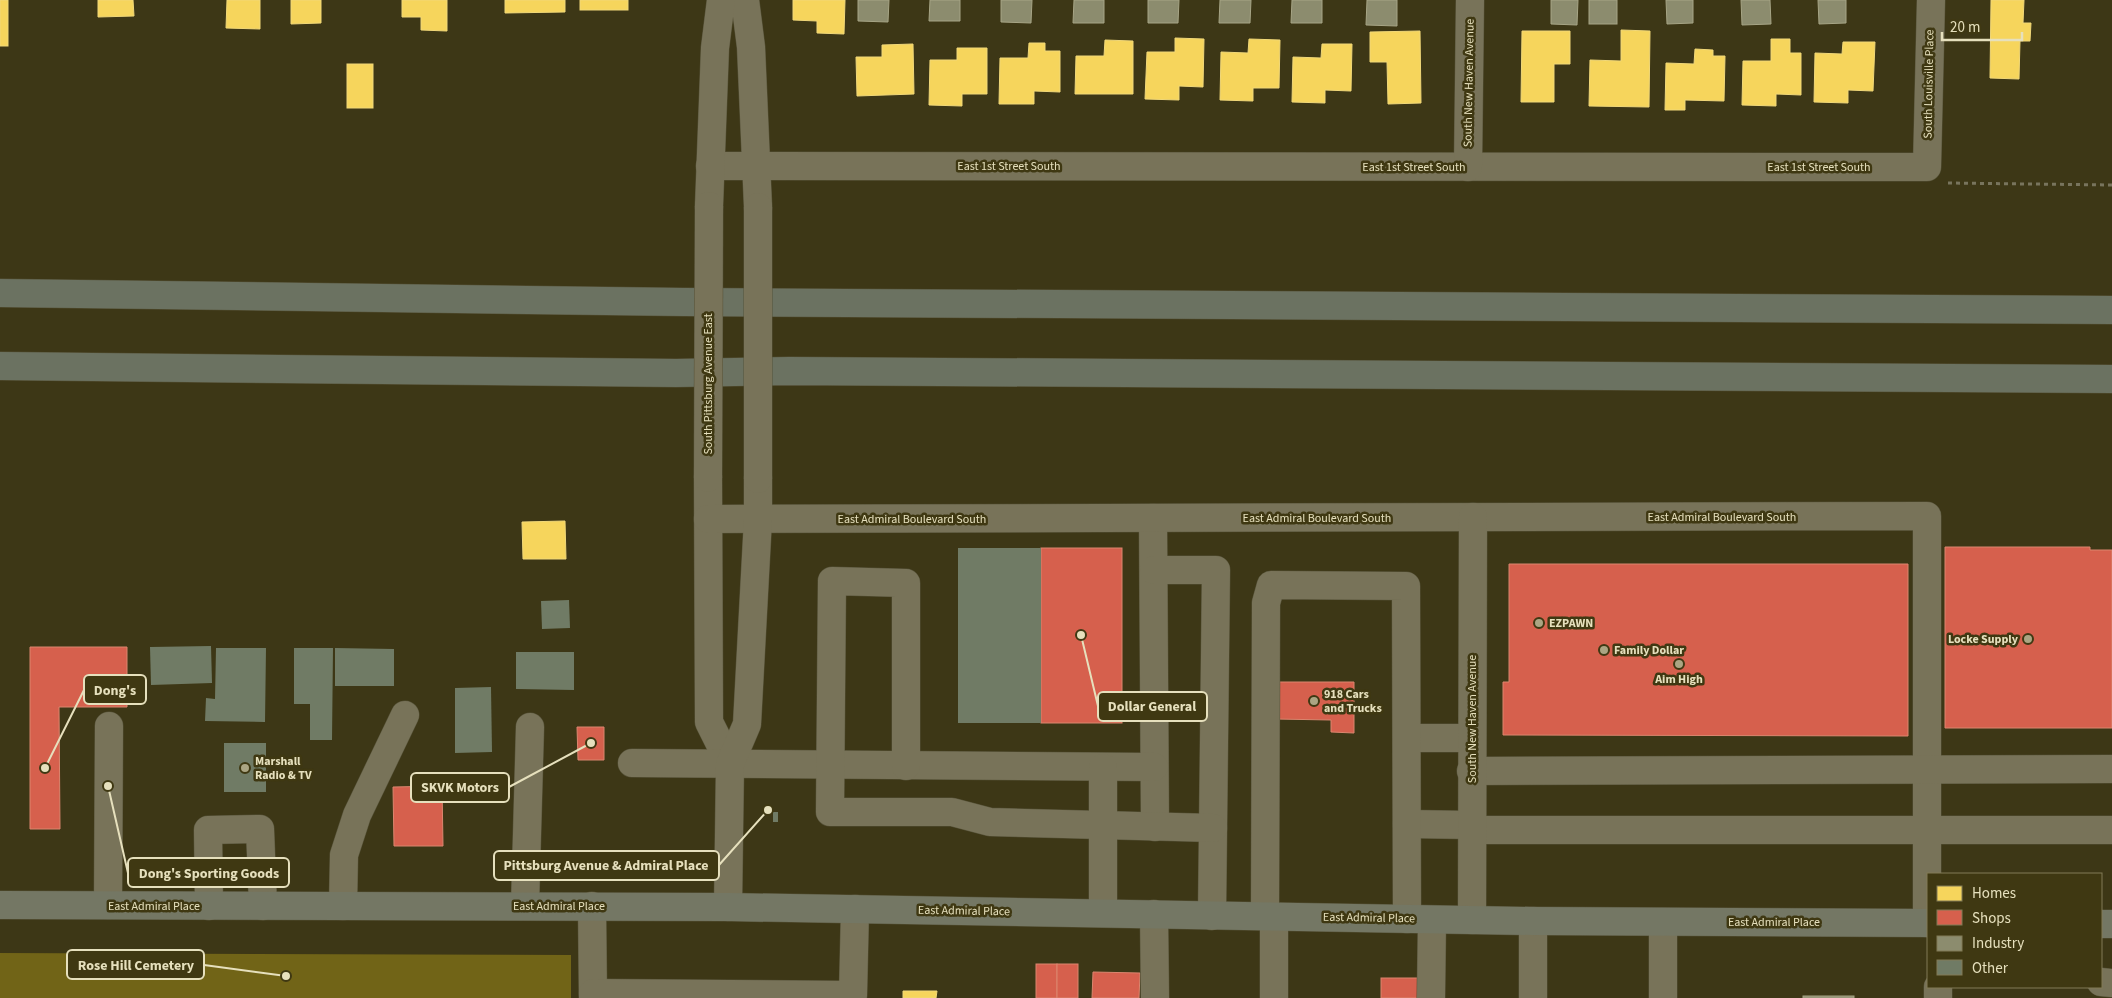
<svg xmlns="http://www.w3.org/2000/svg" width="2112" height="998" font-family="'Source Sans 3',sans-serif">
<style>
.green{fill:#716417}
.homes{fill:#f6d55c;stroke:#f1d879}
.shops{fill:#d6604d;stroke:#db866f}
.industry{fill:#8c8c6e;stroke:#a7a586}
.building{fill:#707b65}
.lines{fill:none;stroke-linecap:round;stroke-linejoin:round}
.minor-casing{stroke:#565238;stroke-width:29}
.major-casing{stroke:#565238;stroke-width:29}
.highway-casing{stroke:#565238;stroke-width:29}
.path{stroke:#78745d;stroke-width:3;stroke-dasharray:4 4;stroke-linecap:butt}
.minor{stroke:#787359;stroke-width:28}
.major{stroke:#747764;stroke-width:28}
.highway{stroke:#6b7261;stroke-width:28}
.minor-bridge-casing{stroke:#565238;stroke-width:29;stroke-linecap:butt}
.minor-bridge{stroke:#787359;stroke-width:28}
.poi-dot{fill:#aba583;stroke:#3f3812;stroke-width:2}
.labels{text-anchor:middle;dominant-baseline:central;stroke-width:5;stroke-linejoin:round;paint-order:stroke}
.street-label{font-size:12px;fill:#e6e0bd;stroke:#3f3812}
.poi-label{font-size:12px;font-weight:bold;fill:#e6e0bd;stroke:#3f3812;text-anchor:start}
.leader{fill:none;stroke:#e6e0bd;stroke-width:2}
.callout-dot{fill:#e6e0bd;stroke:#3f3812;stroke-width:2}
.callout{fill:#3f3812;stroke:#e6e0bd;stroke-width:2}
.callout-label{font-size:14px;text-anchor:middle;font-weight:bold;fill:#e6e0bd}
</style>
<rect width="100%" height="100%" fill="#3d3716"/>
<polygon class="green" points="0,953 571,955 571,998 0,998"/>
<g class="homes">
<rect x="0" y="0" width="8" height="46"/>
<polygon points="98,0 133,0 134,16 98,17"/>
<polygon points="227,0 260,0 260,29 226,28"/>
<polygon points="291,0 321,0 321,23 291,24"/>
<polygon points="402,0 447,0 447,31 421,30 421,17 402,17"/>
<polygon points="505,0 565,0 565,12 505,13"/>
<rect x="580" y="0" width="48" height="10"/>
<polygon points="793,0 845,0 844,34 817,33 817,21 793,20"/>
<polygon points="1991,0 2024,0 2023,23 2031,23 2030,41 2020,41 2019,79 1990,78"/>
<polygon points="1621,30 1650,31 1649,107 1589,106 1590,60 1621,61"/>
<polygon points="1420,31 1421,103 1388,104 1387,62 1370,62 1370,32"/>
<polygon points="1522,31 1570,31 1570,64 1554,64 1554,102 1521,102"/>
<polygon points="1175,38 1204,39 1203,87 1179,86 1179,100 1145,99 1147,52 1175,52"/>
<polygon points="1249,39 1280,40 1279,88 1253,88 1253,101 1220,100 1221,52 1248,53"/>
<polygon points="1771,39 1790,39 1790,53 1801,53 1801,95 1776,94 1776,106 1742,105 1743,61 1771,61"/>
<polygon points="1105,40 1133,41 1133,94 1075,94 1076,56 1104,56"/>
<polygon points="1843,42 1875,42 1873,91 1848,90 1848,103 1814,102 1815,53 1842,54"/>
<polygon points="1029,43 1045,43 1045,51 1060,51 1060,92 1034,91 1034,104 999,104 1000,58 1028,58"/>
<polygon points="913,44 914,94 857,96 856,57 882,57 882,45"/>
<polygon points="1322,44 1352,44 1351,91 1325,90 1325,103 1292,102 1293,57 1321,58"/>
<polygon points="957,48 987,48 987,94 962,94 962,106 929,105 930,60 957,60"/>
<polygon points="1695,49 1713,50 1713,56 1725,56 1724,101 1685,100 1685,110 1665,110 1666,63 1694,64"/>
<rect x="347" y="64" width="26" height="44"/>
<polygon points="565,521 566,559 523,559 522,522"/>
<polygon points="903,991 937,991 936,998 903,998"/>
</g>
<g class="shops">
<polygon points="1945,547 2090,547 2090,550 2112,550 2112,728 1945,728"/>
<rect x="1041" y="548" width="81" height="175"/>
<polygon points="1509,564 1908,564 1908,736 1503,735 1503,682 1509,682"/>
<polygon points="30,647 127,647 127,707 59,707 60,829 30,829"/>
<polygon points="1275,682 1354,682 1354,733 1331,732 1331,720 1275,719"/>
<polygon points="577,727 604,727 604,760 578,760"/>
<polygon points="442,786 443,846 394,846 393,787"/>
<rect x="1036" y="964" width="21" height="34"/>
<rect x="1057" y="964" width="21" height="34"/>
<polygon points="1093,972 1140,973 1139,998 1092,998"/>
<rect x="1381" y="978" width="39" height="20"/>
</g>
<g class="industry">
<polygon points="858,0 889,0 888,22 858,21"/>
<polygon points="930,0 960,0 960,21 929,21"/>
<polygon points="1001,0 1032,0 1031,23 1001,22"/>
<polygon points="1074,0 1104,0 1104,23 1073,23"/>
<polygon points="1148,0 1179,0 1178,23 1148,23"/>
<polygon points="1220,0 1251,0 1250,23 1219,23"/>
<polygon points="1292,0 1322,0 1322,23 1291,23"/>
<polygon points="1367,0 1397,0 1397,26 1366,25"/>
<polygon points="1551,0 1578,0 1577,25 1551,24"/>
<rect x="1589" y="0" width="28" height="24"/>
<polygon points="1666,0 1693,0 1693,23 1667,24"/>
<polygon points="1741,0 1770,0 1771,24 1742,25"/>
<polygon points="1818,0 1846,0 1846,23 1819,24"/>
<rect x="1803" y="996" width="51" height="2"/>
</g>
<g class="building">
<rect x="958" y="548" width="83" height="175"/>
<polygon points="569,600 570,628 542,629 541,601"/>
<polygon points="211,646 212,683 151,685 150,647"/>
<polygon points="216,648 266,648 265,722 205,721 206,698 215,699"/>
<polygon points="294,648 333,648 332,740 310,740 310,704 294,704"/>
<polygon points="335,648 394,649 394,686 335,686"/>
<polygon points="516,652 574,652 574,690 516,689"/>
<polygon points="491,687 492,752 455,753 455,688"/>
<rect x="224" y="743" width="42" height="49"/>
<rect x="773" y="812" width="5" height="10"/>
</g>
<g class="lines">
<defs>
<g id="minor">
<polyline points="745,0 751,47 758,207"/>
<polyline points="710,166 1927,167 1931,0"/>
<polyline points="1468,167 1470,0"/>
<polyline points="709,206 715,48 721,0"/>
<polyline points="708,478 709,722 730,764"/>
<polyline points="1153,518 1155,827"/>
<polyline points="708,519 1927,516 1927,923"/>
<polyline points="1154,570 1216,570 1212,916"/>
<polyline points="1407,738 1471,738"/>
<polyline points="632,763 1154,767"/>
<polyline points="906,766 906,583 832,581 830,812 952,812 990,822 1213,828"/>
<polyline points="1103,768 1103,913"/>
<polyline points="1471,771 2112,769"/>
<polyline points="1407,824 1472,825"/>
<polyline points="1472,830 2112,830"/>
<polyline points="108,905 109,726"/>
<polyline points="209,906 208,830 260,829 263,906"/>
<polyline points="343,906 344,855 357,815 405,715"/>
<polyline points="525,906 530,727"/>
<polyline points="592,906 593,998"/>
<polyline points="728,907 730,764 747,724 758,519 758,479"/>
<polyline points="1154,914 1155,998"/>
<polyline points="1265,917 1266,603 1271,585 1406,586 1407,919"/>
<polyline points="1472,920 1473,517"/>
<polyline points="1533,921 1533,998"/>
<polyline points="1663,922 1663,998"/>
<polyline points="2101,982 2112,983"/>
<polyline points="593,993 853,995 855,909"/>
<polyline points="1274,998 1274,917"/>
<polyline points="1431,998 1432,920"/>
<polyline points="1938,998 1938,987"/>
</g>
<g id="major">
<polyline points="0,905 728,907 1533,921 1928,923"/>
<polyline points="2101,924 2112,924"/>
</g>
<g id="highway">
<polyline points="0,293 683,302 2112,310"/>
<polyline points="0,366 676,373 789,371 2112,379"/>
</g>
</defs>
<use href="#minor" class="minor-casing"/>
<use href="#major" class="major-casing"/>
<use href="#highway" class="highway-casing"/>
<polyline class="path" points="1948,183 2112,185"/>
<use href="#minor" class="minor"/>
<use href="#major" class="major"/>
<use href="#highway" class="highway"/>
<defs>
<g id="minor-bridge">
<polyline points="758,207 758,479"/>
<polyline points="708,478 709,206"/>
</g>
</defs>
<use href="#minor-bridge" class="minor-bridge-casing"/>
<use href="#minor-bridge" class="minor-bridge"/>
</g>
<g class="poi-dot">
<circle cx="1539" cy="623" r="5"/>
<circle cx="2028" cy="639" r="5"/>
<circle cx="1604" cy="650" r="5"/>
<circle cx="1679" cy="664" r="5"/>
<circle cx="1314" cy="701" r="5"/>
<circle cx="245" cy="768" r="5"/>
</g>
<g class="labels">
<g class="street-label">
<text transform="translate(1469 83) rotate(-89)">South New Haven Avenue</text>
<text transform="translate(1929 84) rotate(-89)">South Louisville Place</text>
<text x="1009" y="166">East 1st Street South</text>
<text x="1414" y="167">East 1st Street South</text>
<text x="1819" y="167">East 1st Street South</text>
<text transform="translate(708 384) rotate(-90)">South Pittsburg Avenue East</text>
<text x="1722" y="517">East Admiral Boulevard South</text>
<text x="1317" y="518">East Admiral Boulevard South</text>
<text x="912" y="519">East Admiral Boulevard South</text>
<text transform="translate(1472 719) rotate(-90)">South New Haven Avenue</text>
<text x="154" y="906">East Admiral Place</text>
<text x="559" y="906">East Admiral Place</text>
<text transform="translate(964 911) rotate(1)">East Admiral Place</text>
<text transform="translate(1369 918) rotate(1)">East Admiral Place</text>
<text x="1774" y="922">East Admiral Place</text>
</g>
<g class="poi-label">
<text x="1549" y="623">EZPAWN</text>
<text x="2018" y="639" text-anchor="end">Locke Supply</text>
<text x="1614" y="650">Family Dollar</text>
<text x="1679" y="679" text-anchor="middle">Aim High</text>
<text x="1324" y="694">918 Cars<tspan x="1324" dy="14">and Trucks</tspan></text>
<text x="255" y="761">Marshall<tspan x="255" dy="14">Radio &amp; TV</tspan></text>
</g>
</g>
<path class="leader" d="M45 768L84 690M1081 635L1098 706M591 743L509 787M768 810L719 865M108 786L128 873M286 976L204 965"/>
<g class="callout-dot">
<circle cx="45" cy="768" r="5"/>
<circle cx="1081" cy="635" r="5"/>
<circle cx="591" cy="743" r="5"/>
<circle cx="768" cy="810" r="5"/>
<circle cx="108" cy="786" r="5"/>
<circle cx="286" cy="976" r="5"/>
</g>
<g class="callout">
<rect x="84" y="675" width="62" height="29" rx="5"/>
<rect x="1098" y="692" width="109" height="29" rx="5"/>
<rect x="411" y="773" width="98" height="29" rx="5"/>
<rect x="494" y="851" width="225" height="29" rx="5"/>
<rect x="128" y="858" width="161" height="29" rx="5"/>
<rect x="67" y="950" width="137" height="29" rx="5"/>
</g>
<g class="callout-label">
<text x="115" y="695">Dong's</text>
<text x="1152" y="711">Dollar General</text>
<text x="460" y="792">SKVK Motors</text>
<text x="606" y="870">Pittsburg Avenue &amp; Admiral Place</text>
<text x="209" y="878">Dong's Sporting Goods</text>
<text x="136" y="970">Rose Hill Cemetery</text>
</g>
<rect x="1927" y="873" width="175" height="115" fill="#3f3812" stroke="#827b56"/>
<rect x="1937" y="886" width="25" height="15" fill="#f6d55c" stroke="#827b56"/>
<text x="1972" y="898" font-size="15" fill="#e6e0bd">Homes</text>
<rect x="1937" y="910" width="25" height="15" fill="#d6604d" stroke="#827b56"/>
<text x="1972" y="923" font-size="15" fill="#e6e0bd">Shops</text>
<rect x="1937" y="936" width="25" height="15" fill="#8c8c6e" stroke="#827b56"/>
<text x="1972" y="948" font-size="15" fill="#e6e0bd">Industry</text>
<rect x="1937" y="960" width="25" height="15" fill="#707b65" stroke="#827b56"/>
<text x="1972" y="973" font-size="15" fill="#e6e0bd">Other</text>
<path d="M1942 32v8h80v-8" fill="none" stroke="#e6e0bd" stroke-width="2.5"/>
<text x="1950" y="32" font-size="15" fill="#e6e0bd" stroke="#3f3812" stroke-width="4" paint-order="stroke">20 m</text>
</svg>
